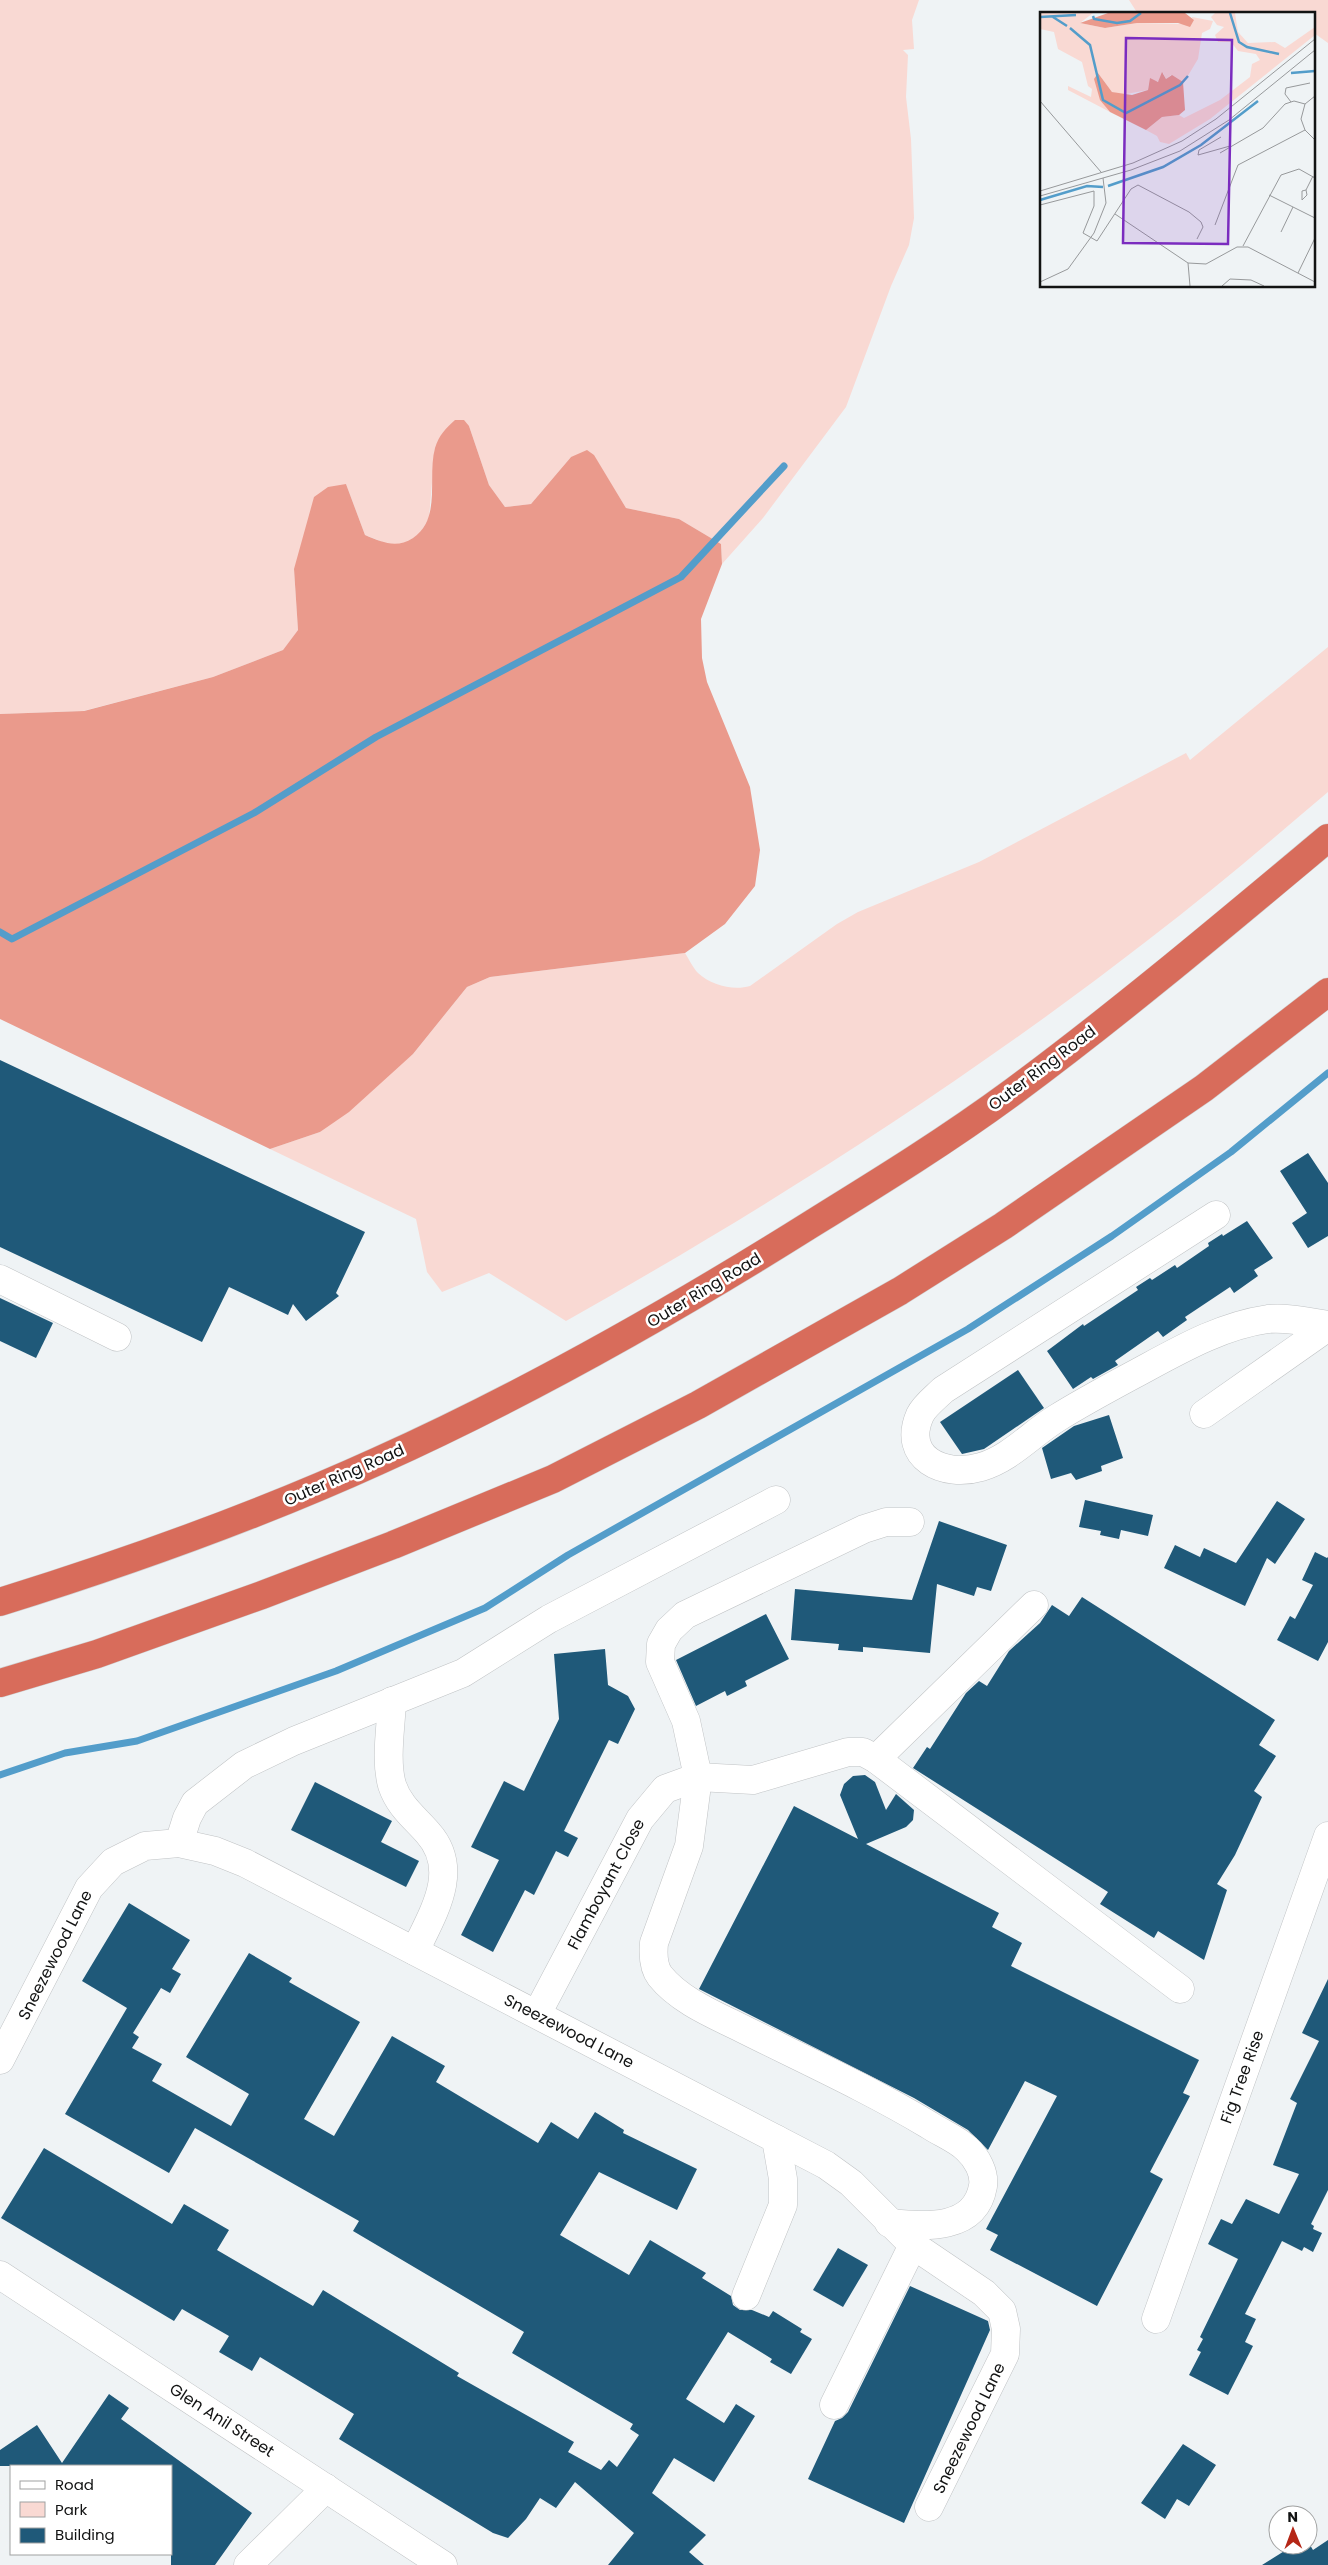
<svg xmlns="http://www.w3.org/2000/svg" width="1328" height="2565" font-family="Poppins,sans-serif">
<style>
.green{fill:#f9d9d3}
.forest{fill:#ea9a8c}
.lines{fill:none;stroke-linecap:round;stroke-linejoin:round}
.stream{stroke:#539dca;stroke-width:7}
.building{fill:#1f5979}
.minor-casing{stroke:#c0c3c5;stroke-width:29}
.highway-casing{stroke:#d0d0d0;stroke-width:29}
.minor{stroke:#fff;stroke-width:28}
.highway{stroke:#d86c5b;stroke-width:28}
.labels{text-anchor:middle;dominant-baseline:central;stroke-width:5;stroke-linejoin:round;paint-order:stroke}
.street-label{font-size:16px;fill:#121313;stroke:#fff}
.inset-river{fill:none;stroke:#539dca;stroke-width:2.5}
.inset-road{fill:none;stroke:#97999b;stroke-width:1}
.view{fill:#7b2cbf;fill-opacity:0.15;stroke:#7b2cbf;stroke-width:2.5}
.inset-edge{fill:none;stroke:#121313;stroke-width:2.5}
</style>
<rect width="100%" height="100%" fill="#eff3f5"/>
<g class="green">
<polygon points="0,0 919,0 912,20 914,49 903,50 908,55 906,97 911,139 914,218 909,245 891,286 846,407 763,518 722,564 721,544 679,519 626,508 594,456 571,457 531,504 505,507 489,485 469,426 435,448 429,518 420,533 406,543 390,545 365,535 346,484 294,569 298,630 283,650 213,677 83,711 0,714"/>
<polygon points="1129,0 1328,0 1328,43 1314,33 1314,14 1138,14"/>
<path d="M1328,647V792C1269,842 1210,893 1148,940C964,1083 768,1207 566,1321L489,1273L442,1292L427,1272L416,1219L270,1149L320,1132L413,1054L467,987L490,977L685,953C689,959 693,968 698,973C711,985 733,991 750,986L837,924L858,912L979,862L1186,753L1190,760Z"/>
</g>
<path class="forest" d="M455,420H464L469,426L489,485L505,507L531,504L571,457L587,450L594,455L626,508L679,519L721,544L722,564L701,619L702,658L707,682L750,787L760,850L755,886L725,924L685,953L490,977L467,987L413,1054L349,1112L320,1132L270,1149L0,1019V714L84,711L213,677L283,650L298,630L294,569L314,497L328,487L346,484L365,535C382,542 396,549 413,538C442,518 427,478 435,448C439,435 446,428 455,420Z"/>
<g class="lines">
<g class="stream">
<polyline points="0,932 12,939 254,813 376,737 681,577 784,466"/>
<polyline points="0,1775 65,1753 137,1741 336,1671 485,1608 568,1555 968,1329 1112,1236 1231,1152 1328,1073"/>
</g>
</g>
<g class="building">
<polygon points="0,1060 365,1232 336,1293 339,1296 306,1321 293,1304 288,1315 229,1287 202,1342 0,1247"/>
<polygon points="1308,1153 1328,1183 1328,1236 1308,1248 1292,1223 1307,1213 1280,1171"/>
<polygon points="1247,1221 1273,1258 1254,1270 1258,1276 1234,1293 1230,1287 1185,1317 1187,1320 1163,1337 1158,1331 1115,1361 1118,1365 1093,1379 1091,1377 1073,1389 1047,1351 1083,1324 1084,1326 1138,1290 1136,1287 1150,1278 1152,1280 1175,1265 1177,1268 1209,1246 1208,1243 1222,1234 1223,1236"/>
<polygon points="0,1298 53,1323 36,1358 0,1341"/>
<polygon points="1018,1370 1044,1408 984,1449 962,1454 940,1422"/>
<polygon points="1109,1415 1123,1458 1101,1466 1102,1471 1076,1480 1071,1473 1051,1479 1042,1448 1074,1426"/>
<polygon points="1085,1500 1153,1515 1148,1536 1121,1530 1119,1539 1100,1535 1101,1531 1079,1527"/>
<polygon points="1277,1501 1305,1519 1275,1564 1267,1558 1245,1606 1164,1568 1175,1545 1200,1557 1204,1548 1236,1563"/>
<polygon points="939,1521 1007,1545 991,1591 977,1587 974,1596 937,1584 930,1653 863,1647 863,1652 838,1650 839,1644 791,1640 795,1589 912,1600"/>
<polygon points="1315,1552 1327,1558 1328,1557 1328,1642 1318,1661 1277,1640 1290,1616 1295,1619 1313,1585 1302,1580"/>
<polygon points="1082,1597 1275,1720 1259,1745 1276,1756 1254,1791 1262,1797 1235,1855 1217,1884 1227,1890 1204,1960 1158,1931 1154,1938 1100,1904 1108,1892 913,1768 927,1747 930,1749 966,1693 979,1681 987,1686 1009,1651 1040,1623 1052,1605 1069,1616"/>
<polygon points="766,1614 789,1659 745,1681 747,1686 727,1696 725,1691 696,1706 676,1660"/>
<polygon points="605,1649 608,1685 628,1696 635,1709 618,1744 609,1740 564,1831 578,1838 568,1857 556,1851 534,1895 525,1890 493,1952 461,1935 499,1860 471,1847 504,1781 524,1791 559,1719 554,1654"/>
<polygon points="865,1775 875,1782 886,1810 896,1794 914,1810 913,1820 906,1827 866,1844 999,1913 992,1927 1022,1943 1011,1966 1199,2060 1183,2093 1190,2096 1150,2172 1163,2179 1097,2306 990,2250 998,2235 986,2229 1057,2096 1025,2081 988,2150 968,2130 914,2098 699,1989 794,1806 858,1839 840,1795 844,1784 853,1776"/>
<polygon points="315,1782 392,1821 381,1842 419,1861 406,1887 291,1830"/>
<polygon points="129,1903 190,1940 172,1969 181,1974 170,1993 161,1988 133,2033 139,2037 132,2048 162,2064 152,2081 231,2126 249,2094 186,2057 249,1953 292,1978 289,1982 360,2022 304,2119 334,2136 392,2036 445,2066 436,2082 538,2143 551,2122 578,2139 595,2112 624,2130 623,2133 697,2169 677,2210 599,2172 560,2235 629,2275 650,2240 706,2273 702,2278 731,2296 733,2305 740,2310 752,2310 769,2317 773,2311 802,2329 800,2332 812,2339 791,2374 770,2362 772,2359 728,2332 686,2399 724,2423 736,2404 755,2416 714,2482 674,2458 652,2493 706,2535 689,2552 704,2565 608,2565 634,2533 575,2482 556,2508 540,2498 526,2519 508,2538 493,2533 339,2439 354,2414 260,2357 252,2371 219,2352 229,2336 182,2309 174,2321 1,2218 44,2148 172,2224 184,2204 229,2230 217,2250 313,2306 323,2290 459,2373 457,2376 574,2442 568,2452 601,2470 609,2460 617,2467 639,2435 630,2429 633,2424 512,2353 524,2332 353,2231 359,2221 195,2128 169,2173 65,2114 127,2008 82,1981"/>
<polygon points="1328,1979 1328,2190 1311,2224 1314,2226 1313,2229 1322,2233 1313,2252 1304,2247 1302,2251 1282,2241 1245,2314 1256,2319 1245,2342 1253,2346 1228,2395 1189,2375 1201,2352 1197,2350 1203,2339 1200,2337 1238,2259 1208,2244 1221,2219 1232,2224 1246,2199 1279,2214 1299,2174 1273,2165 1297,2103 1290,2099 1319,2041 1302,2033"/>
<polygon points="838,2248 868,2265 843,2307 813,2290"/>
<polygon points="910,2286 988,2321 990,2330 904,2523 808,2479 835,2421 842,2418 848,2412"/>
<polygon points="109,2394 129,2408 121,2419 252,2513 215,2565 171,2565 171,2466 0,2466 0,2450 37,2425 62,2463"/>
<polygon points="1183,2444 1216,2465 1189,2506 1177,2499 1165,2519 1141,2503"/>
<polygon points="1328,2540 1328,2565 1262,2565 1294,2545 1310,2545 1313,2550"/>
</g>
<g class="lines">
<defs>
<g id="minor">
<path d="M1216,1215L943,1390C936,1397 924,1406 920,1415C901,1458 944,1478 981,1467C1011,1458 1031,1434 1057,1418C1081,1403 1107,1389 1133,1375C1176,1352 1219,1326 1268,1319C1288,1317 1308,1322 1328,1325"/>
<polyline points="0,1279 117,1337"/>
<polyline points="1204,1414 1328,1327"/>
<path d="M392,1701C391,1727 385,1760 392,1785C399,1806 414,1817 428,1833C461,1870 433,1913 415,1951"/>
<polyline points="876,1759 1034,1605"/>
<polyline points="179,1843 187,1818 195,1803 244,1765 294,1741 463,1673 549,1619 776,1500"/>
<polyline points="537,2014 640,1819 665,1789 698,1777 753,1780 848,1752 863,1752 876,1759 1180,1989"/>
<polyline points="0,2060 89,1888 113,1862 145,1846 179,1843 215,1851 245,1863 826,2165 851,2183 913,2245 984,2293 1002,2311 1006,2329 1005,2354 929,2507"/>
<path d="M889,2223C923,2226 975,2232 983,2186C985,2173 977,2158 967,2149C957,2139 941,2133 929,2125C869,2089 805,2060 743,2029C715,2015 680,2001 660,1976C653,1967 653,1954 654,1943L689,1846L698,1777L686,1721L660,1662L661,1644L669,1630L685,1615L864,1529L886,1522H910"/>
<polyline points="0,2275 443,2565"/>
<polyline points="746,2296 783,2205 783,2179 776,2139"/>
<polyline points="1156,2319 1328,1836"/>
<polyline points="834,2405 913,2245"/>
<polyline points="248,2565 326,2488"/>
</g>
<g id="highway">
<path d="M0,1602C128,1562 255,1517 378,1461C529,1393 673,1311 813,1223C881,1181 949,1139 1014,1091C1122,1011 1225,924 1328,838"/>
<polyline points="0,1683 97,1654 262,1595 393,1545 553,1479 698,1405 900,1291 1003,1226 1204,1088 1328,992"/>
</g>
</defs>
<use href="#minor" class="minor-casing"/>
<use href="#highway" class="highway-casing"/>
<use href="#minor" class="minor"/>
<use href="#highway" class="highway"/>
</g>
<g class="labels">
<g class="street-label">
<text transform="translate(1042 1068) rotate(-37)">Outer Ring Road</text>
<text transform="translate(704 1290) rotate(-31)">Outer Ring Road</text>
<text transform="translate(344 1475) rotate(-24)">Outer Ring Road</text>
<text transform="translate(606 1884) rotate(-62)">Flamboyant Close</text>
<text transform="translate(55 1955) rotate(-63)">Sneezewood Lane</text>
<text transform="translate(569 2031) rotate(27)">Sneezewood Lane</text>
<text transform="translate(1242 2077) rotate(-70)">Fig Tree Rise</text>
<text transform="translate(222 2420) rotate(33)">Glen Anil Street</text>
<text transform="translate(969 2428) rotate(-64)">Sneezewood Lane</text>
</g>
</g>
<g transform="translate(1040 12)">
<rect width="275" height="275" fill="#eff3f5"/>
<path d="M0,1H53L40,11L65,16L97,11L145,12L153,10L152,5L173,9L170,17L162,21L158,47L143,72L131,63L126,67L123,61L119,69L109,72L108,78L81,83L72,80L58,61L61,88L70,100L28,78V74L51,85L52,77L48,74L42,50L18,37L14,20L0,17ZM175,1H195L198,20L208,31L235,30L245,36L275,15V23L170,107L129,132L120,130L117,124L106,118L122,105L139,103L144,106L180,88L210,65L212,52L220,48L216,42L198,39L191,30H178L175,23L184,15L177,13L171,5Z" fill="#f9d9d3"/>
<path d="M68,1H145L154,8L150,15L138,11H97L65,16L40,11ZM122,60L126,67L132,63L143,70L145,98L139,103L122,105L106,118L70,100L60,88L54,67L58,61L72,80L92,83L108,78L110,66L118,70Z" fill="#ea9a8c"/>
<path class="inset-river" d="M190,1L199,30L207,35L239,42M53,4L54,7L77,11L90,9L101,1M0,5L36,3M13,5L27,14M30,16L50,33L63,88L86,101L140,73L148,64M251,61L275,59M68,174L123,155L161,133L218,89M0,188L47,174L63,175"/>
<path class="inset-road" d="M275,84L265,92L261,107L265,118L275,128M0,89L61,160M251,90L245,82L246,76L270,71M181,125L159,138L158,143L190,134M180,141L223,116L245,92L254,89L265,92M266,178L267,183L262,188V179L266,178L273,164M0,179L93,151L142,129L176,107L275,27M229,183L275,206M0,184L91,158L140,139L189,108L275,38M0,193L54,179V194L43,221L57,229L91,177L98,173L149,200L161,210L163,215L157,227M75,202L148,251L166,252L197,235H208L275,270M175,213L198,153L265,118M241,220L253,195M203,234L241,163L259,157L275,166M148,251L150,274M258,261L275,226M0,270L28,257L54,221L66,191L63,166M182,274L190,267L211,268L224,274"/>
<path class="view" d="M86,26L192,28L188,232L83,231Z"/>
<rect width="275" height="275" class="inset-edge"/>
</g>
<rect x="10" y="2465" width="162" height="90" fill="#ffffff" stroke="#a0a1a1"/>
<rect x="20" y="2481" width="25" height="8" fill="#ffffff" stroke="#a0a1a1"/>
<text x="55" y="2490" font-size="15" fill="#121313">Road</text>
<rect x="20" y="2502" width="25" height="15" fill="#f9d9d3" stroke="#a0a1a1"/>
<text x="55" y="2515" font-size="15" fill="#121313">Park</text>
<rect x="20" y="2528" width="25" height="15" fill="#1f5979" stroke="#a0a1a1"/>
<text x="55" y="2540" font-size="15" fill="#121313">Building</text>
<g transform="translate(1293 2530) rotate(359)"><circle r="24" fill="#ffffff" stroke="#a0a1a1"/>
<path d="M0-4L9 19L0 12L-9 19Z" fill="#b52717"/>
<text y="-8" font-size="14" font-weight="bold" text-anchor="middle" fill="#121313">N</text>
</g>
</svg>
